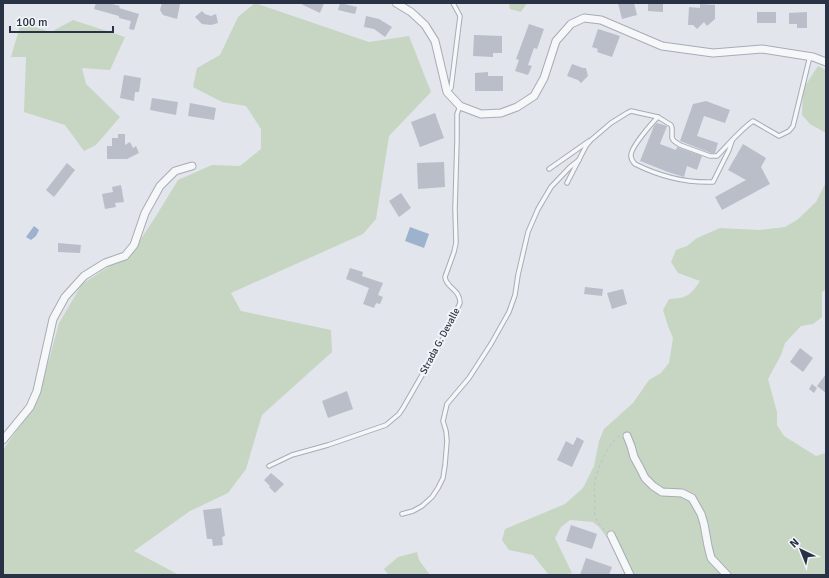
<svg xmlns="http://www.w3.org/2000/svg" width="829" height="578" font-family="Signika,sans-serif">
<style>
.green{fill:#c7d6c3}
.water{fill:#9cb2cd}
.building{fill:#b9bec9}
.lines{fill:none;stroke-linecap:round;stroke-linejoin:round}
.service-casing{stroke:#a7acb6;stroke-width:5.5}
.minor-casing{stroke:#a7acb6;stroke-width:9}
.path{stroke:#bcc0c6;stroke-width:1;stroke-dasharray:3 3;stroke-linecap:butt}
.service{stroke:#f5f7f9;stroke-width:3.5}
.minor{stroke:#f5f7f9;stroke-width:7}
.labels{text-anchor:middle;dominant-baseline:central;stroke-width:4;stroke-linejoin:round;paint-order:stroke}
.street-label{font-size:10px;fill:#293244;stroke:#f2f5f8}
</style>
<rect width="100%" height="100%" fill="#e2e5eb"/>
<g class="green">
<polygon points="255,3 369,42 409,36 431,92 389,136 376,219 363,234 231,293 241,311 331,330 332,352 262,415 246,469 228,493 190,511 134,551 179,575 3,575 3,450 38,400 59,323 82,284 133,251 156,216 178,180 212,165 240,166 261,149 261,129 246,106 222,102 193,87 197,68 220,55 238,17"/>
<polygon points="509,3 527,3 521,12 510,9"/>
<polygon points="73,20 125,37 110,70 82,68 86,84 120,117 96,145 84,151 65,125 24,112 26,57 11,57 21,23 51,32"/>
<polygon points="818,66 826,70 826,133 810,124 802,115 803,89"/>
<path d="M826,182V289L822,292V317L813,324L801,326L785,343L781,355L768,379L777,412V425L784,436L816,456L826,453V575H629L615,548L599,527L593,522L570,520L561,527L555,538L572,573L564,575L548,574L533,555L509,550L502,540L505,529L565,504L583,488L594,466L599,441L604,429L633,403L649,380L661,373L669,363L673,338L668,326L663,310L669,299C687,298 690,296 700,281L678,273L671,262L676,250L687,246L697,238L720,228L759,230L785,227L797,220L816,202Z"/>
<polygon points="417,552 419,560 430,575 389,575 384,569 398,557"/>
</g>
<g class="water">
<polygon points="34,226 39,230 36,236 31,240 26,237"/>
<polygon points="410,227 429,234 424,248 405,241"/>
</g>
<g class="building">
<polygon points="96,3 108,3 120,6 119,8 139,14 134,30 129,29 131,21 119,18 119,16 94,9"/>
<polygon points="162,3 176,3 180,4 177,19 163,15 160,10"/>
<polygon points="299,3 324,3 320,13"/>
<polygon points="340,3 357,7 355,14 338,10"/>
<polygon points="618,3 634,3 637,15 622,19"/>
<polygon points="648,3 663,3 663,12 648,11"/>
<polygon points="700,4 715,5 715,19 707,26 704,22 697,29 693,25 688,25 689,7 700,8"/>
<polygon points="202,11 205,14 211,16 216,14 218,23 211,25 202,24 195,17"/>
<rect x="757" y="12" width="19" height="11"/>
<polygon points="807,12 807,28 797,28 797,24 789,24 789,13"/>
<polygon points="366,16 379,19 392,27 385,37 374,29 364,27"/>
<polygon points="529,24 544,29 537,49 534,48 528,65 532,66 528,75 515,71 519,60 516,59"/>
<polygon points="598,29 620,36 612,57 597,52 598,49 592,47"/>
<polygon points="474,35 502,36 502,53 493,53 493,57 473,56"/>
<polygon points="572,64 583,68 586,68 588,76 581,83 578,80 567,76"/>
<polygon points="488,72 488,76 503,76 503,91 475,91 475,73"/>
<polygon points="124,75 141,78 139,92 135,92 134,101 120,98"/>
<polygon points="152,98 178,102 176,115 150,110"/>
<polygon points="706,101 730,110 725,123 704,116 697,136 718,143 715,153 711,153 680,141 693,104"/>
<polygon points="190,103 216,108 214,120 188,116"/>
<polygon points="435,113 444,138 420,147 411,122"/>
<polygon points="657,123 667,126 660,144 676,150 677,147 702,156 697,170 687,166 684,177 668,172 640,161 654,126"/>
<polygon points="118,134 125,134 125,145 130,142 133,148 136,146 139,153 127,159 107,159 107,146 112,146 112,138 118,138"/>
<polygon points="743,144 766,158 761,167 770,184 722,210 715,197 746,180 728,170"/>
<polygon points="444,162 445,187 418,189 417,163"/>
<polygon points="67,163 75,170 54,197 46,190"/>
<polygon points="121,185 124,202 115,203 116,207 105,209 102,194 113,192 112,187"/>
<polygon points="401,193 411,208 399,217 389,201"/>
<polygon points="58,243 81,245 80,253 58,252"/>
<polygon points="350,268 363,272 362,276 383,283 378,295 383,297 380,304 376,303 374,308 363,304 369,288 346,279"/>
<polygon points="585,287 603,289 602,296 584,294"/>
<polygon points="623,289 627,304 612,309 607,293"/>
<polygon points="800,348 813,358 803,372 790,362"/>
<polygon points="826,374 826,393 817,386"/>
<polygon points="812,384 817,388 814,393 809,389"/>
<polygon points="347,391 353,409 328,418 322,401"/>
<polygon points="577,437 584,441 572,467 557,460 566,441 573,445"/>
<polygon points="271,473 284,484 275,493 269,487 270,486 264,480"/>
<polygon points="221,508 225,536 222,537 223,545 213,546 212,539 207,539 203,510"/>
<polygon points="571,525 597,534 592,549 566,541"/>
<polygon points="586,558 612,567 609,575 580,575"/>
</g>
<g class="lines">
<defs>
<g id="service">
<polyline points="447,92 451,88 460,16 453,3"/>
<path d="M658,117C652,123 630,148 631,156C631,159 633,162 635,164C659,176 687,183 713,182L729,150L732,141"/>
<polyline points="549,169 589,141"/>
<path d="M567,183L586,146L591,140L611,123L627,113L631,111L658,117L671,125L672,128V138L674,141L680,145L710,156H717C729,144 739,131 753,121L779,136L789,131L793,126L810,56"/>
<path d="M269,466L292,455L328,445L386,425L399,414L403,408L444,337L460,303C460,289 446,288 445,277L454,252L456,243L455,209L457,140V114L460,106"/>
<polyline points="402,514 413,511 422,506 432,497 438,488 443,478 445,465 447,441 446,431 443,421 447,404 469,378 491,344 509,312 515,295 518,275 528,232 538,209 551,187 570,167 579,160"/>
</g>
<g id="minor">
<polyline points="396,3 411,12 425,25 435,41 447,92 460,106 481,114 501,113 517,107 534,96 544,78 556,41 571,24 584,18 601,20 662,46 713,53 762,49 813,57 826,62"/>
<polyline points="627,436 631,446 634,457 640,468 645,478 653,486 662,492 682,493 692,498 701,514 704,524 708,546 711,558 727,575"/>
<polyline points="3,440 30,407 37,391 53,319 65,297 84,276 105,263 125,256 134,245 145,213 160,186 175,171 192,166"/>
<polyline points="611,535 630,575"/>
</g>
</defs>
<use href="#service" class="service-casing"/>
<use href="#minor" class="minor-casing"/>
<path class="path" d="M605,530C600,526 597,521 595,515C594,511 595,507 595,503C595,497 594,492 594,487C596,471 606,447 619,436H621"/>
<use href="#service" class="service"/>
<use href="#minor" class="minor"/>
</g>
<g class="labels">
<g class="street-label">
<text transform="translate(440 341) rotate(-62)">Strada G. Devalle</text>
</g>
</g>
<rect width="829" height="578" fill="none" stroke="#293244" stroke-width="8"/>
<g transform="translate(801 550) rotate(317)" stroke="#f2f5f8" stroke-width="3" paint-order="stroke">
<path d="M0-3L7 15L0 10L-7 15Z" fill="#293244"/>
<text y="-6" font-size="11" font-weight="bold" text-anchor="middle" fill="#293244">N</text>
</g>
<path d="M10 26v6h103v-6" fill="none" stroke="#293244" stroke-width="2"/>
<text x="16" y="26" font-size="12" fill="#293244" stroke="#f2f5f8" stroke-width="3" paint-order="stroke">100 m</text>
</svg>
